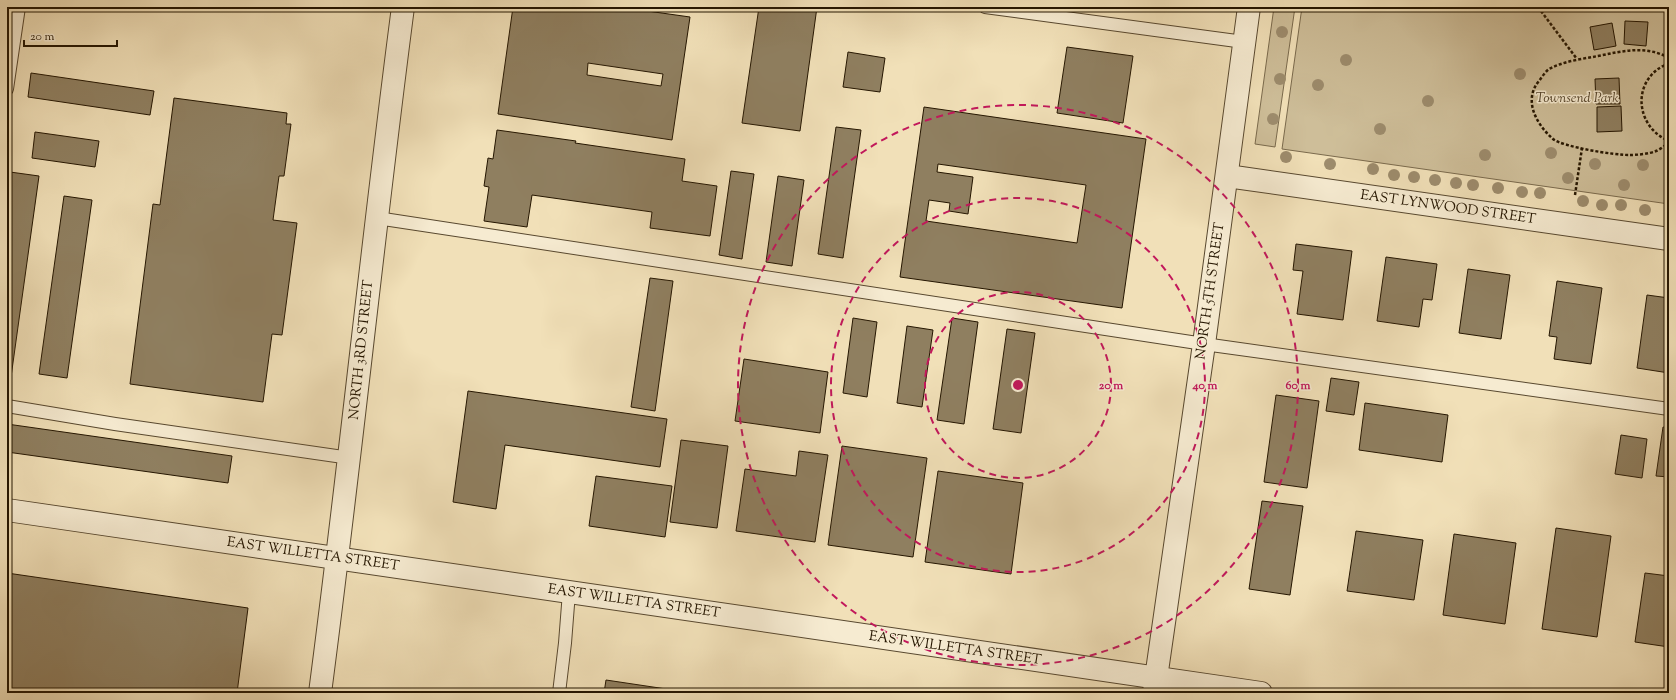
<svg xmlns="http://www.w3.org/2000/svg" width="1676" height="700" font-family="'Sorts Mill Goudy',serif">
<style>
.green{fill:#cebe99;stroke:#7a6a4d}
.building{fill:#8f7f60;stroke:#251601;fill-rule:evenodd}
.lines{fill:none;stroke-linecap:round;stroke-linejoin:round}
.service-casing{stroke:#58482f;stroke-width:14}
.minor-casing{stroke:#58482f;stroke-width:24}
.tertiary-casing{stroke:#58482f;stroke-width:24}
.path{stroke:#251601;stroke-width:2.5;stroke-dasharray:3 2;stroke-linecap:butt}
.service{stroke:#f6ebd1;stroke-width:12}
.minor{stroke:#f6ebd1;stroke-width:22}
.tertiary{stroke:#f6ebd1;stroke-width:22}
.tree{fill:#9d8c6d}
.ring{fill:none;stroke:#c2185b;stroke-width:2;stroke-dasharray:7 5}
.labels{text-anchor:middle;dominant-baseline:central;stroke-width:3;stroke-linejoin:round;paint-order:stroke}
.park-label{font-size:14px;font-style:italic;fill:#58482f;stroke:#f6ebd1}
.street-label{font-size:14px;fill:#251601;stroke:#f6ebd1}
.centre{fill:#c2185b;stroke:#f6ebd1;stroke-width:2}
.ring-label{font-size:12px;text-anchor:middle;font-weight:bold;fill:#c2185b;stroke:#f6ebd1;stroke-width:3;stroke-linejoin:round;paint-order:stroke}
</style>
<rect width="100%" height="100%" fill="#f1e0b8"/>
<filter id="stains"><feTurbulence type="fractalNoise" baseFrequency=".005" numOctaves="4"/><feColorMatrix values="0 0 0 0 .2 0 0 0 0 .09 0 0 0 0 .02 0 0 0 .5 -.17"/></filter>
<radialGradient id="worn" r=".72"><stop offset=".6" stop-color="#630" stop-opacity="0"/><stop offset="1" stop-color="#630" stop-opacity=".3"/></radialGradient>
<g class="green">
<polygon points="1274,7 1295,7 1275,147 1255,144"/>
<polygon points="1302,7 1669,7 1669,204 1282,149"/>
</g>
<g class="building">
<path d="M513,7H619L690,17L672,140L498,114ZM588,63L663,74L661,86L587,75Z"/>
<polygon points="759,7 817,7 800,131 742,123"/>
<polygon points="1625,21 1648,22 1646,46 1624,44"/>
<polygon points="1612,23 1616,46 1594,50 1590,27"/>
<polygon points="1067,47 1133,56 1123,123 1057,113"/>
<polygon points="848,52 885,58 880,92 843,87"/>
<polygon points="31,73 154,91 150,115 28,97"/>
<polygon points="1619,78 1620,104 1596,104 1595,79"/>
<polygon points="174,98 287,113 286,124 291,124 284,176 279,176 273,220 297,223 282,335 272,334 263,402 130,384 153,204 160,205"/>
<polygon points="1621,106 1622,131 1597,132 1597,107"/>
<path d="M924,107L1146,139L1122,308L900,277ZM938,164L1086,185L1077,243L926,221L929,200L950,203L949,211L968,214L973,177L937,172Z"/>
<polygon points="836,127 861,130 843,258 818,254"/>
<polygon points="497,130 576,141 575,143 685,159 682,181 717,186 710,236 650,228 652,212 532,195 527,227 484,221 489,187 484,186 488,158 493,159"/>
<polygon points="35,132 99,141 95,167 32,158"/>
<polygon points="731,171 754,174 742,259 719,255"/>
<polygon points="10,172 39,176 11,377 7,376 7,194"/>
<polygon points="778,176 804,180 792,266 766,262"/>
<polygon points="64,196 92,200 67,378 39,374"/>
<polygon points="1296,244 1352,251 1343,320 1297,314 1303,271 1293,270"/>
<polygon points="1386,257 1437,264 1432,300 1423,299 1419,327 1377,321"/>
<polygon points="1468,269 1510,275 1501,339 1459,333"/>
<polygon points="650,278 673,281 655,411 631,407"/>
<polygon points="1557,281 1602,288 1591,364 1554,359 1557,337 1549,336"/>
<polygon points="1647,295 1669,298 1669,373 1637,368"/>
<polygon points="853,318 877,322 867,397 843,393"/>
<polygon points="952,318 978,322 964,424 937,420"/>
<polygon points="907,326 933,330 922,407 897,403"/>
<polygon points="1007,329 1035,333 1021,433 993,429"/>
<polygon points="744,359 828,372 820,433 735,421"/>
<polygon points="1331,378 1359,382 1354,415 1326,411"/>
<polygon points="468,391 667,419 660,467 505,445 496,509 453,502"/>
<polygon points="1276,395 1319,401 1307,488 1264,482"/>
<polygon points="1365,403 1448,415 1442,462 1359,450"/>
<polygon points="7,424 232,456 228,483 7,452"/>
<polygon points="1663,427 1669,428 1669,477 1656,476"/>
<polygon points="1621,435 1647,439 1642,478 1615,474"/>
<polygon points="681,440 728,446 717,528 670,522"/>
<polygon points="842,446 927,458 913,557 828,545"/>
<polygon points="799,451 828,455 815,542 736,531 745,469 796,476"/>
<polygon points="938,471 1023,483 1011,574 925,562"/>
<polygon points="596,476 672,486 665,537 589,526"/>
<polygon points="1262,501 1303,506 1290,595 1249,589"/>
<polygon points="1556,528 1611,536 1597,637 1542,629"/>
<polygon points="1356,531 1423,540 1414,600 1347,591"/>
<polygon points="1454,534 1516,543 1505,624 1443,615"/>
<polygon points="7,573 248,608 237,693 7,693"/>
<polygon points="1645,573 1669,576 1669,647 1635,642"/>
<polygon points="606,680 693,693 604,693"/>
</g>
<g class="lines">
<defs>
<g id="service">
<polyline points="985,7 1244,42"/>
<polyline points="7,89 19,7"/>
<polyline points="377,218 1204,344 1669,409"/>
<polyline points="7,406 115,424 350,458"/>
<polyline points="559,693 565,643 569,592"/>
</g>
<g id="minor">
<polyline points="1227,176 1669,239"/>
<polyline points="7,510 1261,693"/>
<polyline points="1154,692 1204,344 1249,7"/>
</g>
<path id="tertiary" d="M320,693C350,465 373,235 403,7"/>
</defs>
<use href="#service" class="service-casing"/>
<use href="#minor" class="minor-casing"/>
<use href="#tertiary" class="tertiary-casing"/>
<g class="path">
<polyline points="1538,7 1577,59"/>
<path d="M1669,58C1646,45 1623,51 1598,56C1582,59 1564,61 1549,69C1545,72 1542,77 1539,81C1523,100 1536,124 1553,139C1563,147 1614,155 1629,155C1637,155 1649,154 1656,151C1661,149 1665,145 1669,143"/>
<path d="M1669,63C1665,65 1661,67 1658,69C1631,89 1639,129 1669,141"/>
<polyline points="1575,195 1582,148"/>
</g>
<use href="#service" class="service"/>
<use href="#minor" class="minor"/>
<use href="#tertiary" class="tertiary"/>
</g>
<g class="tree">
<circle cx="1282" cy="32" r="6"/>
<circle cx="1346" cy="60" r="6"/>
<circle cx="1520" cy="74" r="6"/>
<circle cx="1280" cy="79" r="6"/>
<circle cx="1318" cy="85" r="6"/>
<circle cx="1428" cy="101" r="6"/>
<circle cx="1273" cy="119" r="6"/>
<circle cx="1380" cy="129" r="6"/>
<circle cx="1551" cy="153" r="6"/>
<circle cx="1485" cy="155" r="6"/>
<circle cx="1286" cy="157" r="6"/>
<circle cx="1330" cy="164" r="6"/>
<circle cx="1595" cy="164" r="6"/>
<circle cx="1643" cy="165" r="6"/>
<circle cx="1373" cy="169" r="6"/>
<circle cx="1394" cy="175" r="6"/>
<circle cx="1414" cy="177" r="6"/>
<circle cx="1568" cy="178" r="6"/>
<circle cx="1435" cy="180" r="6"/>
<circle cx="1456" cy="183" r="6"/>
<circle cx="1473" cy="185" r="6"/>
<circle cx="1624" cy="185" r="6"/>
<circle cx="1498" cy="188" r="6"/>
<circle cx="1522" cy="192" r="6"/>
<circle cx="1540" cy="193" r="6"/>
<circle cx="1583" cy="201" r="6"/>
<circle cx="1602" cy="205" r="6"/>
<circle cx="1621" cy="205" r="6"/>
<circle cx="1645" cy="210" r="6"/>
</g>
<g class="ring">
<circle cx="1018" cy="385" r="93"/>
<circle cx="1018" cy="385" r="187"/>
<circle cx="1018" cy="385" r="280"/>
</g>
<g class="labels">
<g class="park-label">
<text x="1577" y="99">Townsend Park</text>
</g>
<g class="street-label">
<text transform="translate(1448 208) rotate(8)">EAST LYNWOOD STREET</text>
<text transform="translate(1211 291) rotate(-82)">NORTH 5TH STREET</text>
<text transform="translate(362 350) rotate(-84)">NORTH 3RD STREET</text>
<text transform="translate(313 555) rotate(8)">EAST WILLETTA STREET</text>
<text transform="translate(634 602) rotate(8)">EAST WILLETTA STREET</text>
<text transform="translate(955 649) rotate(8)">EAST WILLETTA STREET</text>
</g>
</g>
<circle cx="1018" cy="385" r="6" class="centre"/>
<g class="ring-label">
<text x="1111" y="389">20 m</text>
<text x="1205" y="389">40 m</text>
<text x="1298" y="389">60 m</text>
</g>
<rect width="1676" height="700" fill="none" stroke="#f1e0b8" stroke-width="24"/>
<rect x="8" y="8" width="1660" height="684" fill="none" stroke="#251601" stroke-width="2"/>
<rect x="12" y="12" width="1652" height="676" fill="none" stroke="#251601"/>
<path d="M24 40v6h93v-6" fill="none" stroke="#251601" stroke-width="2"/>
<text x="30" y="40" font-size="12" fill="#251601" stroke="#f6ebd1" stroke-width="3" paint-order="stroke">20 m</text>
<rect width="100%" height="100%" filter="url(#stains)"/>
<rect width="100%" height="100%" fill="url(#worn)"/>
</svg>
